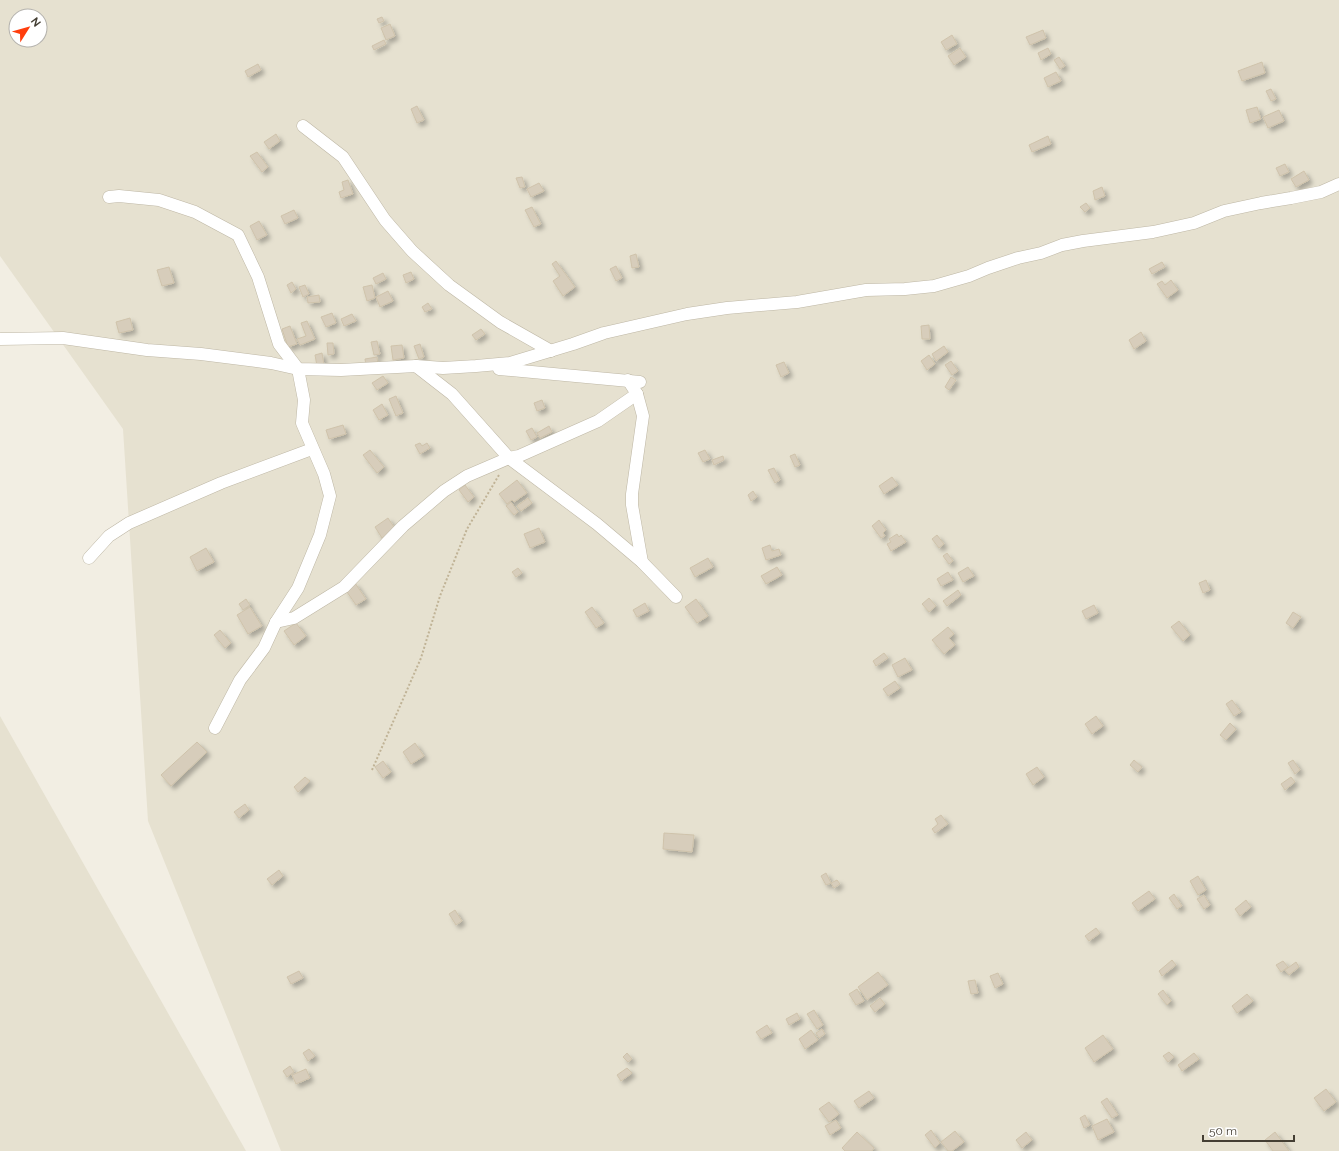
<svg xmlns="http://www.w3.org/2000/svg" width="1339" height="1151" font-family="Raleway,sans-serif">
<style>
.residential{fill:#e6e1d0;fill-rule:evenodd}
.building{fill:#d7cdbb;stroke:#cfc3ab;filter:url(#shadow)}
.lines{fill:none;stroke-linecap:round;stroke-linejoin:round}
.minor-casing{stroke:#beb7a5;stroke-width:13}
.path{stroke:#c0b396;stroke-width:2;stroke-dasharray:2 2;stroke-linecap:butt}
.minor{stroke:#fff;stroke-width:12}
</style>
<defs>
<filter id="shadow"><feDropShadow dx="3.5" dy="3.5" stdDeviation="2" flood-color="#0004"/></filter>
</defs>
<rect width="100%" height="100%" fill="#f2eee3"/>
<g class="residential">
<path d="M0,0H1339V1151H281L148,821L123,429L0,256ZM16,16H40V40H16Z"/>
<polygon points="0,716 246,1151 0,1151"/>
</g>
<g class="building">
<polygon points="382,17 384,21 379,23 377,19"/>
<polygon points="390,24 395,36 386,40 381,28"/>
<polygon points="1043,30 1046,38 1030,45 1026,37"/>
<polygon points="952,35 957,44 946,50 941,42"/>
<polygon points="384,40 386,44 374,50 372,46"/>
<polygon points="960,48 966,57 954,65 948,56"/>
<polygon points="1048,48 1051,54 1041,60 1038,53"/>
<polygon points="1059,57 1065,66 1060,69 1054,60"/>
<polygon points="1262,62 1265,73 1242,81 1238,71"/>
<polygon points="258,64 261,70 248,77 245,71"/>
<polygon points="1056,72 1061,81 1048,87 1044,78"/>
<polygon points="1271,89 1276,99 1271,101 1266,91"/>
<polygon points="417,106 424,120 417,123 411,109"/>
<polygon points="1257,107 1261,119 1250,123 1246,110"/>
<polygon points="1279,110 1284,121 1268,128 1263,117"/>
<polygon points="276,134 280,141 269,149 264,142"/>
<polygon points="1048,136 1051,144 1032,152 1029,145"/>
<polygon points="257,152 268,167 262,172 250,156"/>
<polygon points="1285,164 1289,172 1280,176 1276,168"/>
<polygon points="1304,171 1309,180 1296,187 1291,179"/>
<polygon points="522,177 525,187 520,188 516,178"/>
<polygon points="348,180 353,194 341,198 339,192 344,190 342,182"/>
<polygon points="539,183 544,191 531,197 527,189"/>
<polygon points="1102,187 1105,196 1095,200 1093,191"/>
<polygon points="1086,203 1090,208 1085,212 1080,207"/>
<polygon points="532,207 541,224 534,227 525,210"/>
<polygon points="294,210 298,218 285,224 281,216"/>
<polygon points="259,221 267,235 257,240 250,226"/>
<polygon points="636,254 639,267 632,268 630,256"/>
<polygon points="556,261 575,287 563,296 553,281 560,276 552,264"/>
<polygon points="1162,262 1165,267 1152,274 1149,269"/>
<polygon points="616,266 622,278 616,281 610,269"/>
<polygon points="169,267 174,283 162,286 157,270"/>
<polygon points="411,272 414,279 406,283 403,275"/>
<polygon points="383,273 386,279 376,284 373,278"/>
<polygon points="1171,280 1178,290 1167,298 1157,284 1162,281 1165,285"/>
<polygon points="292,282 296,289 291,293 287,285"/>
<polygon points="305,285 309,294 303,297 299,287"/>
<polygon points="372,285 375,298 367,301 363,287"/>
<polygon points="388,291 393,301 380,307 376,297"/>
<polygon points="319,295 320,302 308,303 307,297"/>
<polygon points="428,303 432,309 425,312 422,307"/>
<polygon points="332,313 336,323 326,327 321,317"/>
<polygon points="352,314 356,321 344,326 341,319"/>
<polygon points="130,318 133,330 119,333 116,322"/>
<polygon points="307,321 315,339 300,345 297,339 306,336 301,323"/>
<polygon points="929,325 930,339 922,339 921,326"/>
<polygon points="290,326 297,344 288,347 282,329"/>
<polygon points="481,329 485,334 476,340 472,335"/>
<polygon points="1141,332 1146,341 1134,349 1129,340"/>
<polygon points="377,341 380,354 374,355 371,342"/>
<polygon points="327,343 333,343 334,354 328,355"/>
<polygon points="420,344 424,357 419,359 414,346"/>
<polygon points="402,345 404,358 393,360 391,346"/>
<polygon points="944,346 948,352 936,361 932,354"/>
<polygon points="322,353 324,365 317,366 315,355"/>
<polygon points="929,355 935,364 927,370 921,361"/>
<polygon points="377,357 378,364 366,366 365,359"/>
<polygon points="951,361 958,371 952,375 945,365"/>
<polygon points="784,362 789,373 781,377 776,365"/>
<polygon points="383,376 388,383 377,390 372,383"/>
<polygon points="951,377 956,380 949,390 945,387"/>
<polygon points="396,396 403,413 396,416 389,399"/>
<polygon points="542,400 545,408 537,411 534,403"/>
<polygon points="382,404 388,415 379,420 373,410"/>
<polygon points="343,425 346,434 329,439 326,430"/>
<polygon points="549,426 552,432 540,438 537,433"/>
<polygon points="532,428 537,437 531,440 526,431"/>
<polygon points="420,443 422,446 427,443 430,448 420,454 415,445"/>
<polygon points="370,450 384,467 377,473 363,455"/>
<polygon points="705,450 710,459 703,462 698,453"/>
<polygon points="795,454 800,465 795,467 790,456"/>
<polygon points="723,456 724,460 714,465 712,460"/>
<polygon points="774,468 780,480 775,483 768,470"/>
<polygon points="892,477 898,485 884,494 879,486"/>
<polygon points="517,480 527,493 514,502 512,500 507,504 499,494"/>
<polygon points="465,485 474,497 468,502 459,490"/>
<polygon points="753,491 757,497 751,501 748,495"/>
<polygon points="528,498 532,503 521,511 517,506"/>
<polygon points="511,502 518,512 514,515 506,506"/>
<polygon points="388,518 396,530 382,538 375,527"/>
<polygon points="879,520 886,530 883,533 885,536 881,538 872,526"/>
<polygon points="539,528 545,542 530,548 524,534"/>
<polygon points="897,534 899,537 901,535 906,542 891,551 887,544 891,542 889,539"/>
<polygon points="937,535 944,544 939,548 932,539"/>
<polygon points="770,545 772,551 779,549 781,555 766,560 762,548"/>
<polygon points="206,548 214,562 197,571 190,557"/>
<polygon points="947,553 953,561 949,564 943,556"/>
<polygon points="708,558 713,567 695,577 690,568"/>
<polygon points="777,567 782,575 766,584 761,576"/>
<polygon points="968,567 974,576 963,582 958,573"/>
<polygon points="518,568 522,573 516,577 512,572"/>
<polygon points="948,572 953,580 941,586 937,579"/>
<polygon points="1206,580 1210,590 1203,593 1199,583"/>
<polygon points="355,583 366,599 356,605 345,589"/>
<polygon points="958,590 961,595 947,606 943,601"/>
<polygon points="929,598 936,606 929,612 922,604"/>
<polygon points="246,599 250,605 243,610 239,604"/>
<polygon points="696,599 708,616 697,623 685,607"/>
<polygon points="645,603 649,611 637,617 633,610"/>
<polygon points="1094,605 1098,613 1086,619 1082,611"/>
<polygon points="250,607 262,626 248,634 237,615"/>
<polygon points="592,607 604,623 596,628 585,612"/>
<polygon points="1293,612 1301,617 1293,628 1286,623"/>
<polygon points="1179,621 1190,635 1183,641 1171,627"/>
<polygon points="296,623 306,636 294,645 284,631"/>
<polygon points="948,627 954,634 949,638 955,645 944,654 932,640"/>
<polygon points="220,630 231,643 225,648 214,635"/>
<polygon points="884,653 888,658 876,666 873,661"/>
<polygon points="905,658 912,670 898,677 892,665"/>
<polygon points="895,681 900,688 888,696 883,689"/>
<polygon points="1232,700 1241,712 1234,716 1226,704"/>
<polygon points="1096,716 1103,726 1092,734 1085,724"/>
<polygon points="1230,723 1236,729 1226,740 1220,735"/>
<polygon points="197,742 207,752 171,786 161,775"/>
<polygon points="415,743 424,756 411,764 403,752"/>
<polygon points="1134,760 1142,767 1138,772 1130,765"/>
<polygon points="1293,760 1300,770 1295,774 1288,763"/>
<polygon points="383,761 391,772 383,778 375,767"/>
<polygon points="1037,767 1044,777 1033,785 1026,774"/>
<polygon points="305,777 310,781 298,792 294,787"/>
<polygon points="1291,777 1295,782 1285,790 1281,784"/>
<polygon points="245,804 249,810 239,818 234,812"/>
<polygon points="941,815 948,824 935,833 932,829 938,824 935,819"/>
<polygon points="664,833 694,835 692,852 663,849"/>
<polygon points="279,870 283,876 272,885 267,879"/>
<polygon points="826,873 831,883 826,885 821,876"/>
<polygon points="1198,876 1206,890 1198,895 1190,881"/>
<polygon points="837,880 840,884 834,888 831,883"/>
<polygon points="1149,891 1155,899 1138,911 1132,903"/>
<polygon points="1174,894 1182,906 1177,909 1169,898"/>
<polygon points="1204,895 1210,905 1204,909 1197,899"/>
<polygon points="1246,900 1251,907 1240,916 1235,909"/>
<polygon points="455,910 462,921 456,925 449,914"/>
<polygon points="1096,928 1100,933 1089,941 1085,936"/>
<polygon points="1172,960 1176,965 1162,976 1159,971"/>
<polygon points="1283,961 1288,967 1281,972 1276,965"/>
<polygon points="1296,962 1299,967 1289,975 1285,970"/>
<polygon points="299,971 303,978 291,984 287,977"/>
<polygon points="878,972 888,985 867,1000 858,987"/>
<polygon points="998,973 1003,984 995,988 990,976"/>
<polygon points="975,980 978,993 971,994 968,981"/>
<polygon points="857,989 864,1001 856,1005 849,994"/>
<polygon points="1163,990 1171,1001 1167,1005 1158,994"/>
<polygon points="1247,994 1253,1001 1237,1013 1232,1006"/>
<polygon points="880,998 885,1004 875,1012 870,1006"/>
<polygon points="814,1010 823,1025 817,1029 807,1014"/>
<polygon points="797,1013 800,1019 789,1025 786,1019"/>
<polygon points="767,1025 772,1033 761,1039 756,1032"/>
<polygon points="822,1029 825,1034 819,1038 816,1033"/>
<polygon points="811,1030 818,1040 805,1049 799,1039"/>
<polygon points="1103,1035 1113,1049 1094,1062 1085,1048"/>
<polygon points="309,1049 315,1056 308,1061 303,1053"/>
<polygon points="1169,1052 1174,1057 1168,1062 1163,1056"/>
<polygon points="627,1053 632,1059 628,1062 623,1057"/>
<polygon points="1194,1053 1199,1059 1182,1071 1178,1065"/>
<polygon points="290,1066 294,1072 287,1077 283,1071"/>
<polygon points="627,1068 632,1073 621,1081 617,1075"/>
<polygon points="306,1069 310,1078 296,1084 292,1075"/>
<polygon points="1326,1089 1336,1102 1324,1111 1314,1098"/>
<polygon points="869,1091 874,1098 859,1108 854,1101"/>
<polygon points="1107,1098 1118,1115 1112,1118 1101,1102"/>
<polygon points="829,1102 839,1114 829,1122 819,1109"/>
<polygon points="1085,1115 1090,1125 1084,1128 1080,1118"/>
<polygon points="1107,1119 1114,1132 1098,1140 1092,1126"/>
<polygon points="836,1120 841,1128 830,1135 825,1126"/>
<polygon points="931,1130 940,1143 935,1148 925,1135"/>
<polygon points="955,1131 964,1142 952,1151 948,1151 941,1142"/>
<polygon points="857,1132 874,1148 872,1151 845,1151 842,1148"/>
<polygon points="1026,1132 1032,1140 1022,1148 1016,1140"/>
<polygon points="1275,1132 1289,1151 1273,1151 1265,1140"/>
</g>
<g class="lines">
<defs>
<g id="minor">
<polyline points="303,126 343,157 385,220 412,251 449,285 500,322 551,351"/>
<polyline points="109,197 119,196 159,200 195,212 238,235 258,277 279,344 298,369 304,400 302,423 324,474 330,496 320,535 298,588 276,622 264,648 240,680 215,728"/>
<polyline points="0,339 63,338 147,350 201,354 271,363 298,369 341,370 416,366 443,368 476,366 510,363 573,344 604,333 687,314 727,308 797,302 866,290 905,289 934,286 969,276 988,268 1018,258 1041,253 1062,245 1083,241 1153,232 1194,223 1224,211 1261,203 1291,198 1321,192 1339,184"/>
<polyline points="416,366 452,394 509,458 597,524 642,562 676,597"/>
<polyline points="499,369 640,382"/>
<polyline points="628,380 637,394 643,416 632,494 632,505 642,562"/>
<polyline points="89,558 109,536 129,523 221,483 312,449"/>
<polyline points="276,622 294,618 344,587 403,526 444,491 467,476 509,458 519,456 598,421 637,394"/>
</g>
</defs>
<use href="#minor" class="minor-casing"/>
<polyline class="path" points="372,770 421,658 440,596 467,529 499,475"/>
<use href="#minor" class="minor"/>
</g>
<g transform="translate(28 28) rotate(53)"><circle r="19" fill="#ffffff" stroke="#b4b2ad"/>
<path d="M0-3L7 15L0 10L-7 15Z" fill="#ff3e0d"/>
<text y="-6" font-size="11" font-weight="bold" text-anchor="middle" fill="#443e33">N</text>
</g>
<path d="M1203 1135v6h91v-6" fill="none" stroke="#443e33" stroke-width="2"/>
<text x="1209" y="1135" font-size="12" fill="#443e33" stroke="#ffffff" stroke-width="3" paint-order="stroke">50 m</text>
</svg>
